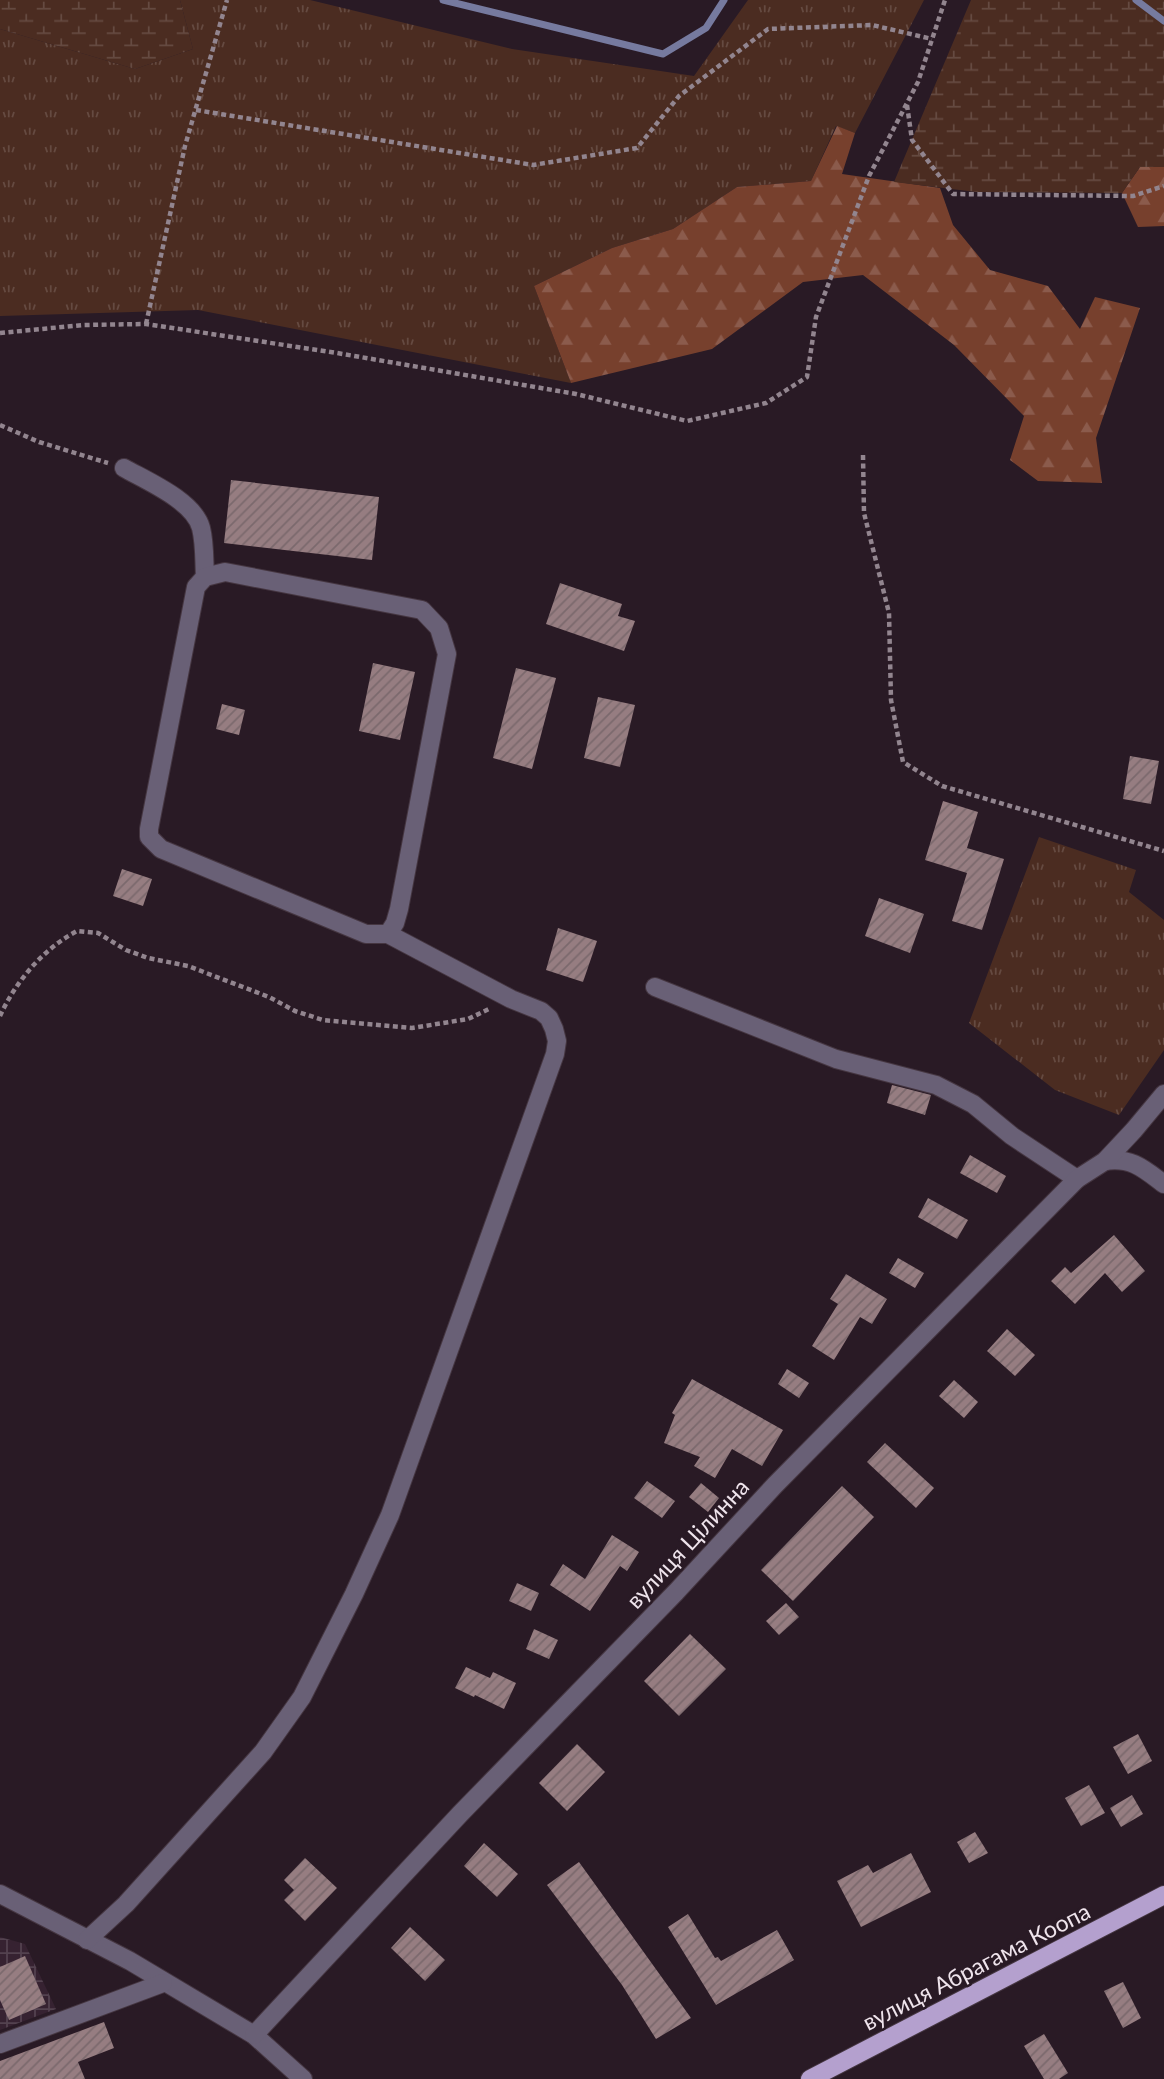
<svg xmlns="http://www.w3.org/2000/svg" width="1164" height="2079" font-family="Lato,sans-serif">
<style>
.industrial{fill:url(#industrial-grid)}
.grass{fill:url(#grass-tufts)}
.forest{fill:url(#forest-firs)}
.wetland{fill:url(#wetland-marsh)}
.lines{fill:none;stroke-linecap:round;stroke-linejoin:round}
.stream{stroke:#767a9f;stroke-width:7}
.building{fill:url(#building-hatch)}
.minor-casing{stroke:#453641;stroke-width:20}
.major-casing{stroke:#453641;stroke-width:20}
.path{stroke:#92858f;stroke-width:4.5;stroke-dasharray:5 3.5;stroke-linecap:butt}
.minor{stroke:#696076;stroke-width:18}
.major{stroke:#b4a0ce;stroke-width:18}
.labels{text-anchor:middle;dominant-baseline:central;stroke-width:5;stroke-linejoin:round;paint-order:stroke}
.street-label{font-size:23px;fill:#efe4ec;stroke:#291a25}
</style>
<defs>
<pattern id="industrial-grid" width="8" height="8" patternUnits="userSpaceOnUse" patternTransform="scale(1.75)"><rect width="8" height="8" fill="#362231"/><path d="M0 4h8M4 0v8" fill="none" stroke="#53424f"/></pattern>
<pattern id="grass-tufts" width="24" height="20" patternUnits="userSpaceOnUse" patternTransform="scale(1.75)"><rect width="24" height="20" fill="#4b2c21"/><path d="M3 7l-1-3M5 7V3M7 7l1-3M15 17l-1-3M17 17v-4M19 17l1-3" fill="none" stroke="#654a41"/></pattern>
<pattern id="forest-firs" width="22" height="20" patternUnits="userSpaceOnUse" patternTransform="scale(1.75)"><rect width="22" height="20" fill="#77402d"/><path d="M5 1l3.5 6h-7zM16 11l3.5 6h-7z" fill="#8b5b4c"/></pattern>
<pattern id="wetland-marsh" width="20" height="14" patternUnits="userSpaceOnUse" patternTransform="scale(1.75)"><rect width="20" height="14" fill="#4b2c21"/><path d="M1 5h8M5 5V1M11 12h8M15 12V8" fill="none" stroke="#654a41"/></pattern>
<pattern id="building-hatch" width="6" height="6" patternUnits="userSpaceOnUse" patternTransform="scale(1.75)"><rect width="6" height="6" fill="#967d81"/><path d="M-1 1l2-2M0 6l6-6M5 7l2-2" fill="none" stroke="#7b696d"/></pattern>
</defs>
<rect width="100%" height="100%" fill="#291a25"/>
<polygon class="industrial" points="0,1937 25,1944 56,2009 0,2030"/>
<g class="grass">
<polygon points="180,0 310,0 512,49 694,76 748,0 924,0 855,133 836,126 811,181 737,187 673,229 612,248 534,286 571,383 198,310 0,316 0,29 135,69 193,49"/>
<polygon points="1039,837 1136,870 1129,892 1164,920 1164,1050 1119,1115 1055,1090 969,1023"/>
</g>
<g class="forest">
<polygon points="837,126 855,133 842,174 940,188 953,225 990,270 1048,286 1080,329 1095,297 1140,308 1096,438 1102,483 1038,481 1010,460 1024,416 954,345 863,275 803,282 712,349 571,383 534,286 612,248 673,229 737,187 811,181"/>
<polygon points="1140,167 1164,167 1164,226 1138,227 1122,193"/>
</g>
<g class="wetland">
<polygon points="0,0 180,0 193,49 135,69 0,29"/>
<polygon points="971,0 1164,0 1164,167 1140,167 1122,193 976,192 894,182"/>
</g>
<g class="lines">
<g class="stream">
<polyline points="443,0 663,54 706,28 724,0"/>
<polyline points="1136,0 1164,21"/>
</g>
</g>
<g class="building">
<polygon points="231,480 379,497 372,560 224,543"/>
<polygon points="560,583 622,604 618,616 635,621 624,651 546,624"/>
<polygon points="373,663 415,672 400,740 359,731"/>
<polygon points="516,668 556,678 532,769 493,758"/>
<polygon points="598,697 635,705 620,767 584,758"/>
<polygon points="222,704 245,710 239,735 216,729"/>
<polygon points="1130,756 1159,761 1151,804 1123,799"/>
<polygon points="943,801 978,812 967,848 1004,859 982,930 952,921 967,873 925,860"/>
<polygon points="122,869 152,879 143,906 113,896"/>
<polygon points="879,898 924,914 910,953 865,936"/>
<polygon points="558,928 597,941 583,982 546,970"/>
<polygon points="892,1085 931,1095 925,1115 887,1103"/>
<polygon points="970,1155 1006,1176 997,1193 960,1173"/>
<polygon points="928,1198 968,1220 957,1239 918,1217"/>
<polygon points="1114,1235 1145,1271 1122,1292 1105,1273 1075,1304 1051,1281 1065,1267 1071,1273"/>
<polygon points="898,1258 924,1273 915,1288 889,1273"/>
<polygon points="846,1274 887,1299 872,1324 860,1317 834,1360 812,1346 838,1304 830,1299"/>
<polygon points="1007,1329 1035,1355 1015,1376 987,1351"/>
<polygon points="787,1369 809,1383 799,1398 778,1384"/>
<polygon points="692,1379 783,1430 762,1466 732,1449 715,1478 694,1466 700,1457 664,1443 675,1415 672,1413"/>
<polygon points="954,1380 978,1402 964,1418 939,1396"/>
<polygon points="885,1443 934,1488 916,1508 867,1462"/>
<polygon points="647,1481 675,1501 662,1518 634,1498"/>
<polygon points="701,1483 719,1498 708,1512 689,1497"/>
<polygon points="842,1486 874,1517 793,1601 761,1570"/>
<polygon points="612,1535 639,1552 627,1571 620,1566 590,1611 550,1585 563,1564 585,1579"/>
<polygon points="517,1583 539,1593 531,1611 509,1601"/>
<polygon points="786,1603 799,1617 779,1635 766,1621"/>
<polygon points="534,1629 558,1640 549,1659 526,1649"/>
<polygon points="690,1634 726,1669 679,1716 644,1681"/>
<polygon points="466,1667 490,1678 493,1672 516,1683 504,1709 475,1695 474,1697 455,1688"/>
<polygon points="1138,1734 1152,1761 1128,1774 1113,1747"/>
<polygon points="577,1744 605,1772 567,1811 539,1783"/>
<polygon points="1089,1785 1105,1813 1081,1826 1065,1798"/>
<polygon points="1132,1795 1143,1814 1121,1827 1110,1808"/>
<polygon points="975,1832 988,1853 969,1863 957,1842"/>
<polygon points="484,1843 518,1874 497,1897 464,1866"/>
<polygon points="911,1853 931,1892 861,1927 837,1881 868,1865 873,1873"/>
<polygon points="305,1858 337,1888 305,1921 284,1900 294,1890 284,1880"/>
<polygon points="579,1862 691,2018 656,2039 622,1985 547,1885"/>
<polygon points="688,1914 715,1958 718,1957 721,1961 777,1930 794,1960 716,2005 668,1927"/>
<polygon points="410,1927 445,1960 425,1981 391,1948"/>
<polygon points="25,1956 46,2004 9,2020 0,2000 0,1967"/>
<polygon points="1123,1982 1141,2018 1123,2028 1104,1991"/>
<polygon points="104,2022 114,2048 78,2062 85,2079 0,2079 0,2061"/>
<polygon points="1044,2034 1068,2073 1059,2079 1044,2079 1024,2046"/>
</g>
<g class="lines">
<defs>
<g id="minor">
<path d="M124,468C147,481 194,501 201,528C205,544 204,561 205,577"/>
<polyline points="655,987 836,1059 936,1085 973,1104 1012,1136 1077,1179"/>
<path d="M1105,1161C1131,1157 1143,1168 1164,1184"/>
<polyline points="0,1894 130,1961 254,2035 303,2079"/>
<polyline points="87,1940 126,1904 263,1752 302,1697 354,1594 390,1515 555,1054 557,1041 554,1029 549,1018 541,1011 511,999 388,934 366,934 161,849 149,837 149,829 196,587 205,577 225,572 422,610 439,628 447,654 399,909 395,923 388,934"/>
<polyline points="254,2035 460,1814 676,1592 775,1485 1077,1179 1105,1161 1134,1130 1164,1094"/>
<polyline points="0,2044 163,1983"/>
</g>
<polyline id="major" points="810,2079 1164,1895"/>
</defs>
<use href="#minor" class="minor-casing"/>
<use href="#major" class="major-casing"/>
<g class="path">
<polyline points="907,105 912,140 953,194 1133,196 1164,186"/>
<polyline points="196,110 533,165 637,148 679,96 768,29 872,25 932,39"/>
<polyline points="146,324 185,146 227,0"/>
<polyline points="0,333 83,325 146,324 337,353 576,394 687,421 766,403 807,377 816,317 869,176 918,82 945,0"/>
<polyline points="0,425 39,442 108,463"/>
<polyline points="863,455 864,513 889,613 891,700 903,762 942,786 1164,851"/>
<path d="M0,1016C16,981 43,949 77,931L98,933L126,950L148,958L188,966L269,997L295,1011L323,1020L412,1028L468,1019L491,1008"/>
</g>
<use href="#minor" class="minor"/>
<use href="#major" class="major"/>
</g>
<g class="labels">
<g class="street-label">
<text transform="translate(687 1543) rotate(-47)">вулиця Цілинна</text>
<text transform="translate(976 1966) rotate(-27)">вулиця Абрагама Коопа</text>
</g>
</g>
</svg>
